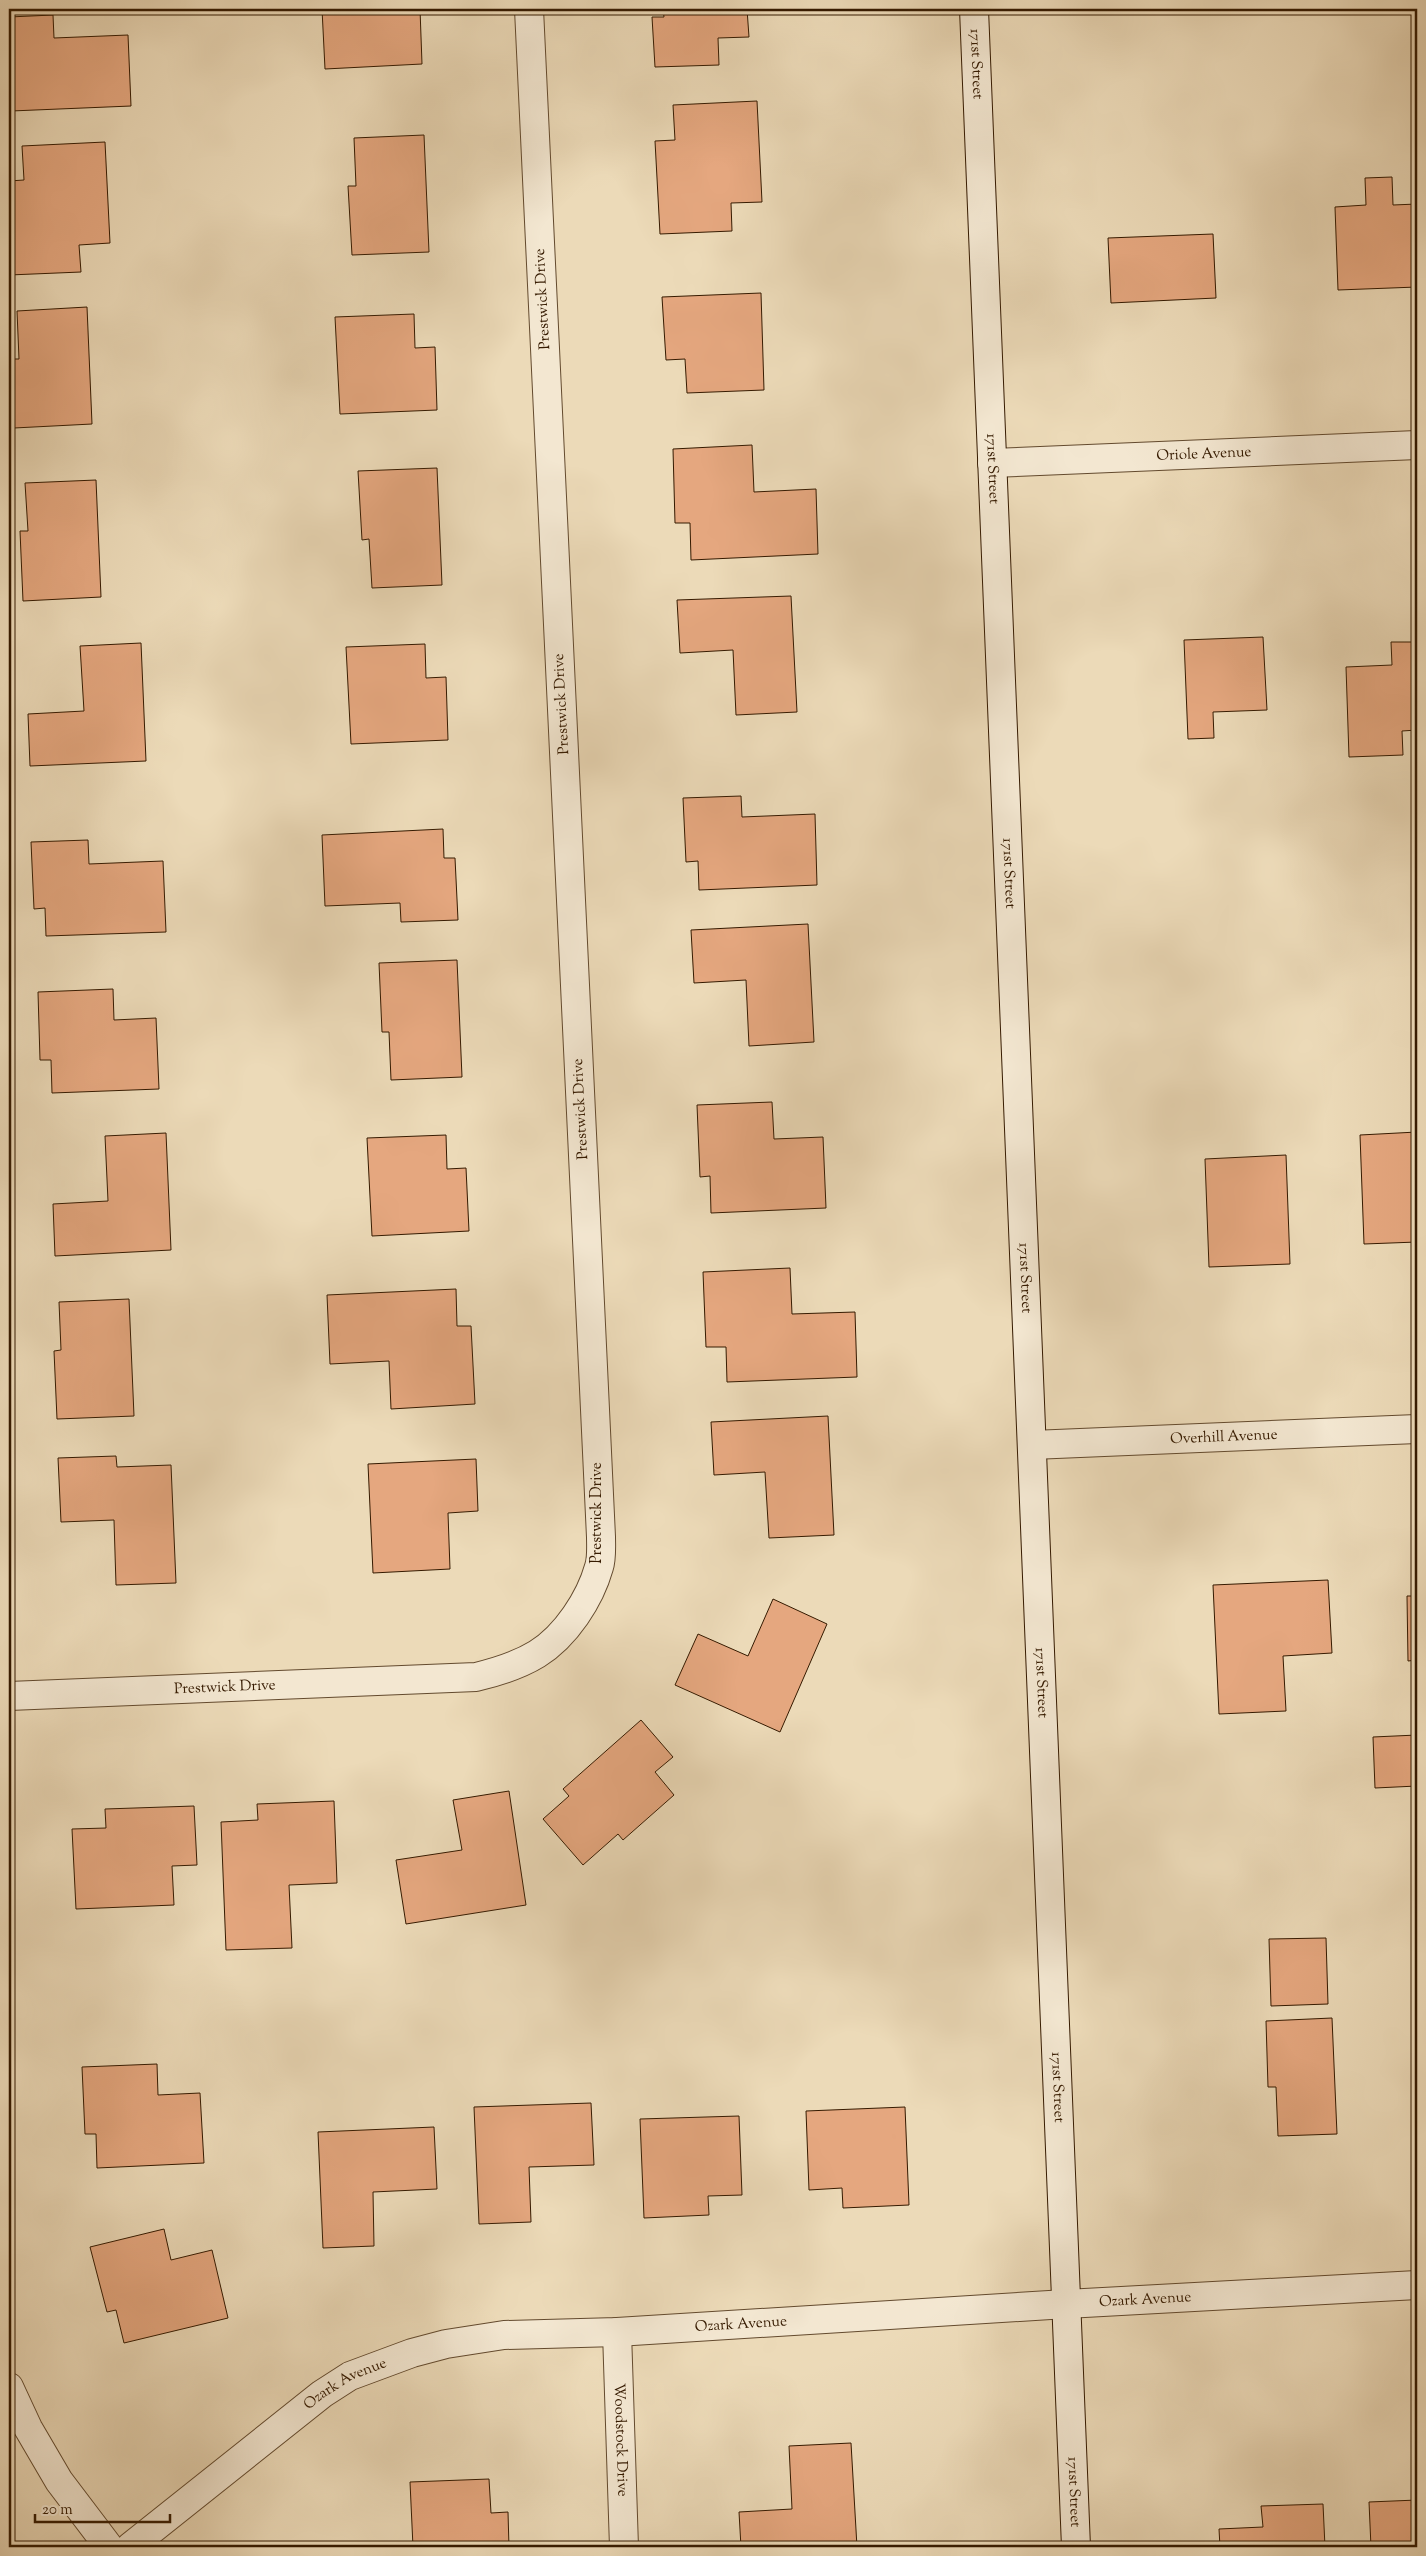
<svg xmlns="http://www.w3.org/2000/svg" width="1426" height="2556" font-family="'Sorts Mill Goudy',serif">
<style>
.building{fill:#e5a77f;stroke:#351a00}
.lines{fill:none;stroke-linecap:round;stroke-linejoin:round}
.street-casing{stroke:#634a2e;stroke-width:30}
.secondary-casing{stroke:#351a00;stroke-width:30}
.street{stroke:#f3e7d1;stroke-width:28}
.secondary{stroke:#f3e7d1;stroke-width:28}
.labels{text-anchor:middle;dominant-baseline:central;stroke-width:4.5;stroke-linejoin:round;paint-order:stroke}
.street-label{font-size:15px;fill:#351a00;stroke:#f3e7d1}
</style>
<rect width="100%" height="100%" fill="#ecdab8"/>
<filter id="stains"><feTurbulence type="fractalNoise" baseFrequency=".004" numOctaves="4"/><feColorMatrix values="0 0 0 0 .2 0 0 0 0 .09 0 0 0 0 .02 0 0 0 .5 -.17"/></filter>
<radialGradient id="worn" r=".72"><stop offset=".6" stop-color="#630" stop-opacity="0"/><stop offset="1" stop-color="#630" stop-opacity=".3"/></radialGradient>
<g class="building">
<polygon points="322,9 420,9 422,64 325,69"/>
<polygon points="663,9 747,9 749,37 718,38 719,65 655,67 652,17 664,17"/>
<polygon points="53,15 54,38 128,35 131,106 11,111 9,17"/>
<polygon points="757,101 762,202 731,203 732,231 660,234 655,141 675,140 673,105"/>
<polygon points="424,135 429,252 352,255 348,186 356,186 354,138"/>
<polygon points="105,142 110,243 79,245 81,272 9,275 9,181 24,180 22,146"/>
<polygon points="1392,177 1393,205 1417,204 1417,287 1338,290 1335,207 1366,205 1365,178"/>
<polygon points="1213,234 1216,298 1111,303 1108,238"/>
<polygon points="761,293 764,390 687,393 685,359 666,360 662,297"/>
<polygon points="87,307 92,424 14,428 11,359 19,359 17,311"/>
<polygon points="414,314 415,348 435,347 437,410 340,414 335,317"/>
<polygon points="752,445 754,492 816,489 818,554 691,560 690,523 675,523 673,449"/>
<polygon points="437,468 442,585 372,588 369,539 362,540 358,471"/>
<polygon points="96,480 101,597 23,601 20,531 28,531 25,483"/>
<polygon points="791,596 797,712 736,715 733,650 680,653 677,600"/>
<polygon points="1263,637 1267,710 1213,712 1214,738 1188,739 1184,640"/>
<polygon points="1391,642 1417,642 1417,730 1402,731 1403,755 1349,757 1346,667 1392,665"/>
<polygon points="141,643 146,761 30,766 28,714 84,711 80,646"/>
<polygon points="425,644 426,678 446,677 448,740 351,744 346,647"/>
<polygon points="741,796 742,817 815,814 817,885 699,890 698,861 686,862 683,798"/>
<polygon points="443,829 444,858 455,858 458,920 401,922 400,903 325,906 322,835"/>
<polygon points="88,840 89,864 163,861 166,932 46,936 45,908 34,909 31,842"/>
<polygon points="808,924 814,1042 749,1046 746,980 694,983 691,930"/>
<polygon points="457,960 462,1077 391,1080 389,1032 382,1032 379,963"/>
<polygon points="113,989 114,1020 156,1018 159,1089 52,1093 51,1060 40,1060 38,992"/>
<polygon points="772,1102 774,1139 823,1137 826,1208 711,1213 710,1176 700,1177 697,1105"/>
<polygon points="1417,1132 1417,1242 1364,1244 1360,1135"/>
<polygon points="166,1133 171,1250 55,1256 53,1204 108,1201 105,1136"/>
<polygon points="446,1135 447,1169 466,1168 469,1231 372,1236 367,1138"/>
<polygon points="1286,1155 1290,1264 1209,1267 1205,1159"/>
<polygon points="790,1268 792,1314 855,1312 857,1377 727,1382 726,1347 706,1347 703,1272"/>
<polygon points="456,1289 457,1326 471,1326 475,1404 391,1409 389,1361 330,1364 327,1295"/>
<polygon points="129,1299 134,1416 57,1419 54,1351 61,1350 59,1302"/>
<polygon points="828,1416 834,1535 769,1538 765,1472 714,1475 711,1422"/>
<polygon points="116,1456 117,1467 171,1465 176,1583 116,1585 114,1520 61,1522 58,1458"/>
<polygon points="476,1459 478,1511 448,1513 450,1569 373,1573 368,1464"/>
<polygon points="1328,1580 1332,1653 1283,1656 1286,1711 1219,1714 1213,1585"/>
<polygon points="1407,1596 1417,1596 1417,1660 1408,1661"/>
<polygon points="773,1599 827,1624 780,1732 675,1685 698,1634 748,1656"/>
<polygon points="641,1720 673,1757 655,1772 674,1795 623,1840 618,1834 583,1865 543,1819 569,1796 563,1789"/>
<polygon points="1417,1735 1417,1786 1375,1788 1373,1737"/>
<polygon points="509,1791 526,1905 406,1924 396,1860 462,1850 453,1800"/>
<polygon points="334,1801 337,1883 289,1885 292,1948 226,1950 221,1822 258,1820 257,1804"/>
<polygon points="194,1806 197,1865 172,1866 174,1905 76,1909 72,1829 106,1828 105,1809"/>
<polygon points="1326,1938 1328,2004 1271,2006 1269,1939"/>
<polygon points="1332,2018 1337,2134 1278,2136 1276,2087 1268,2087 1266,2021"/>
<polygon points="157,2064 158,2095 200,2093 204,2163 97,2168 96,2134 85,2134 82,2067"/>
<polygon points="591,2103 594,2165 529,2167 531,2222 479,2224 474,2107"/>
<polygon points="905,2107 909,2205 843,2208 842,2188 809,2190 806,2111"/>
<polygon points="739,2116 742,2195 708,2196 709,2215 644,2218 640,2119"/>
<polygon points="434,2127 437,2189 373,2192 374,2246 323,2248 318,2132"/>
<polygon points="164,2229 171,2260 212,2250 228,2318 124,2343 116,2310 107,2312 90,2247"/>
<polygon points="851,2443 857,2547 741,2547 739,2512 792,2509 789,2446"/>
<polygon points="489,2479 491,2513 508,2512 509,2547 413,2547 410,2482"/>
<polygon points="1417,2500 1417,2547 1371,2547 1369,2502"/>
<polygon points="1323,2504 1325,2547 1220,2547 1219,2529 1263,2527 1261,2506"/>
</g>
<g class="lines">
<defs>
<g id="street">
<path id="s1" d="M992,463L1417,445"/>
<path id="s2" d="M1032,1445L1417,1429"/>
<path id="s3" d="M9,1696L476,1677C497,1672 519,1665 537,1654C566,1636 590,1599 599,1567C602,1558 601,1546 601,1537L529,9"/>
<path id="s4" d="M617,2332L624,2547"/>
<polyline points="9,2387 28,2428 59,2481 109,2547"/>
<path id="s5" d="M130,2547L322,2394L350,2376L412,2353L446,2344L504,2335L617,2332L1066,2304L1417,2285"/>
</g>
<g id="secondary">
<path id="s6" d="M974,9L1076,2547"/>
</g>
</defs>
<use href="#street" class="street-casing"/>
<use href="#secondary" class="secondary-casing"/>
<use href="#street" class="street"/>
<use href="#secondary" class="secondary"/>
</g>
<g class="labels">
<g class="street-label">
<text stroke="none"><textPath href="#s6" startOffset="55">171st Street</textPath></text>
<text transform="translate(543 299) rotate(-93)">Prestwick Drive</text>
<text stroke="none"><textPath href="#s1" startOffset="212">Oriole Avenue</textPath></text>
<text stroke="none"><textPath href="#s6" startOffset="460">171st Street</textPath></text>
<text transform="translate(562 704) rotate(-93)">Prestwick Drive</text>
<text stroke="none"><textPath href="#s6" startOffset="865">171st Street</textPath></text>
<text transform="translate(581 1109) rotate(-93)">Prestwick Drive</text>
<text stroke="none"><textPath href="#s6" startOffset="1270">171st Street</textPath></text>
<text stroke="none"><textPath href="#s2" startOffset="192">Overhill Avenue</textPath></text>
<text transform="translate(597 1513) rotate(-90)">Prestwick Drive</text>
<text stroke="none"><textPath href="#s6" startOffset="1675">171st Street</textPath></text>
<text stroke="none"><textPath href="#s3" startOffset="216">Prestwick Drive</textPath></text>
<text stroke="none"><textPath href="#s6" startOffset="2080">171st Street</textPath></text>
<text stroke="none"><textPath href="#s5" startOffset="1081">Ozark Avenue</textPath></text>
<text stroke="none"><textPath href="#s5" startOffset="676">Ozark Avenue</textPath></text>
<text stroke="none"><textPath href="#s5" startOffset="271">Ozark Avenue</textPath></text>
<text stroke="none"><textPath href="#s4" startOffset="108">Woodstock Drive</textPath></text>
<text stroke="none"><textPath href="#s6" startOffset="2485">171st Street</textPath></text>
</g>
</g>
<rect width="1426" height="2556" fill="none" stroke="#ecdab8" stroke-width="30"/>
<rect x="10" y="10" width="1406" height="2536" fill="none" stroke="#351a00" stroke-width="2.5"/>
<rect x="15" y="15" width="1396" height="2526" fill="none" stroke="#351a00"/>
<path d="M35 2514v8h135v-8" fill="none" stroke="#351a00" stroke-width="2.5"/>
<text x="42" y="2514" font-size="15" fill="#351a00" stroke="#f3e7d1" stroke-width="4" paint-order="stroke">20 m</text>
<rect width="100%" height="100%" filter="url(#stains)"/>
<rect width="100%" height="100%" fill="url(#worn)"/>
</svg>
